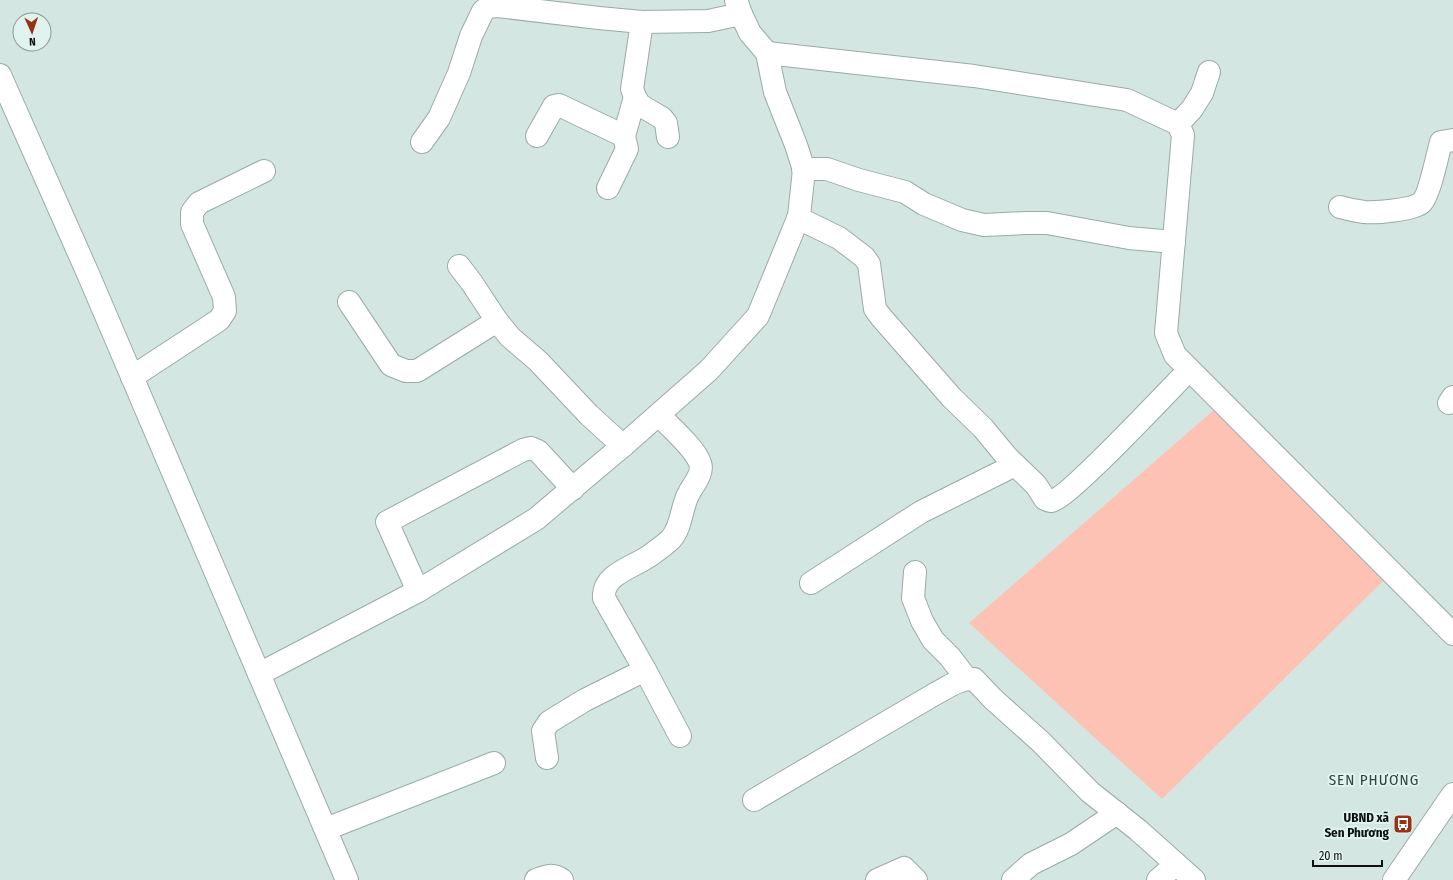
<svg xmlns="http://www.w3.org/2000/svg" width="1453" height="880" font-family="'Fira Sans Condensed',sans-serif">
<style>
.green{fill:#fdc2b3}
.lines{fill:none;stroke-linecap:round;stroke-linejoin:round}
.minor-casing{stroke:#99aba7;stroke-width:24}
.minor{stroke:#fff;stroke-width:22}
.labels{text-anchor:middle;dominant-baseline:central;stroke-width:4;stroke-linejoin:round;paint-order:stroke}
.poi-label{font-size:13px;font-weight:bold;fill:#0c1211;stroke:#e0f3ef;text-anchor:end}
.quarter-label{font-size:15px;letter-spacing:1px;fill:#344441;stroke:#e0f3ef}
</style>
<rect width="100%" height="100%" fill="#d3e6e2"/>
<polygon class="green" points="1214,410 1383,581 1162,799 969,623"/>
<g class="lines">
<defs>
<g id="minor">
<polyline points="642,22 632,89 635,97 640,105 662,118 666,123 668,137"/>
<polyline points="767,53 974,76 1127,100 1178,124 1183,135 1166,333 1175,355 1453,634"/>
<polyline points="0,75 89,276 347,880"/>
<polyline points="1178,124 1192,109 1202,93 1209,72"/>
<polyline points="537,136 554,106 559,105 624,136"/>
<polyline points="422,142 439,118 459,73 471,36 483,11 488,7 497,6 599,18 642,22 708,21 741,14"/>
<polyline points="803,169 827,169 859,180 905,192 924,204 962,220 984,225 1026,223 1047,223 1129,238 1174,242"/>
<polyline points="608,188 627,149 624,136 635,97"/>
<path d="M1340,207C1347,209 1356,211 1364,212C1376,213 1412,210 1421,203C1429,197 1438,153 1441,142L1453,140"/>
<path d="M798,218L839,238L864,257L869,264L875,309L881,317L952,398L983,428L1007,457L1036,485L1045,499C1047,500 1049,501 1051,501C1068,499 1171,388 1189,370"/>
<polyline points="459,266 472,283 497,321 510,337 538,361 589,415 623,446"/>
<polyline points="349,302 391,365 406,371 417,371 497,321"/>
<polyline points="132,377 219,320 225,311 224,297 192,224 192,212 199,203 264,171"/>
<polyline points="1449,403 1453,397"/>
<path d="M659,415C670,427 695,448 700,463C704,473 693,485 689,493C681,507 682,527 671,539C666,544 659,549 652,554C636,567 602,573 604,598L645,670L680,736"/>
<polyline points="915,572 913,598 922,621 933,640 950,657 966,678"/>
<polyline points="811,583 921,512 1015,465"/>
<polyline points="418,591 387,522 523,450 531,448 538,451 573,489"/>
<polyline points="259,674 418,591 536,519 625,444 709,370 758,316 799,216 804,170 796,145 775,92 767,53 750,33 741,14 736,0"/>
<polyline points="547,758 543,731 549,722 585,700 645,670"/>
<path d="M754,800L935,694C948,687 960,678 974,679L993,699L1041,742L1090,792L1138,830L1194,880"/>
<polyline points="326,829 494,763"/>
<path d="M536,880C546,876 553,873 562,880"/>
<polyline points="877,880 904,868 916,880"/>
<polyline points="1013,880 1031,864 1071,844 1117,813"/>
<polyline points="1158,880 1176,864"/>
<polyline points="1394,880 1453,794"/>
</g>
</defs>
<use href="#minor" class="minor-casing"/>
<use href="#minor" class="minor"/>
</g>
<defs>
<symbol id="bus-square" viewBox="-11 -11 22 22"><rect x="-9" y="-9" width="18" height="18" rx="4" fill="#993116" stroke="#e0f3ef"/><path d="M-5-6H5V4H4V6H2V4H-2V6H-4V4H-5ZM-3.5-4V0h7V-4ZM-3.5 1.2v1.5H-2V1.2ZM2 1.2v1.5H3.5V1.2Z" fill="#fff"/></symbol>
</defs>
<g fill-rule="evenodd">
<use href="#bus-square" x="1392" y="813" width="22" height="22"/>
</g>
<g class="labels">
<g class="poi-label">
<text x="1389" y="817">UBND xã<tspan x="1389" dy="15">Sen Phương</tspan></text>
</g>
<g class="quarter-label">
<text x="1374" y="780">SEN PHƯƠNG</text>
</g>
</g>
<g transform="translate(32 32) rotate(177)"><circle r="19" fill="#e0f3ef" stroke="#8b9996"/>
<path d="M0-3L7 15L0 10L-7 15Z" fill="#993116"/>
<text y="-6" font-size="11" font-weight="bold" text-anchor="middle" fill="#0c1211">N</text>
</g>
<path d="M1313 860v6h69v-6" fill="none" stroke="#0c1211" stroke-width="2"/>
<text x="1319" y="860" font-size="12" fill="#0c1211" stroke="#e0f3ef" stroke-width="3" paint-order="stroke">20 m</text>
</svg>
